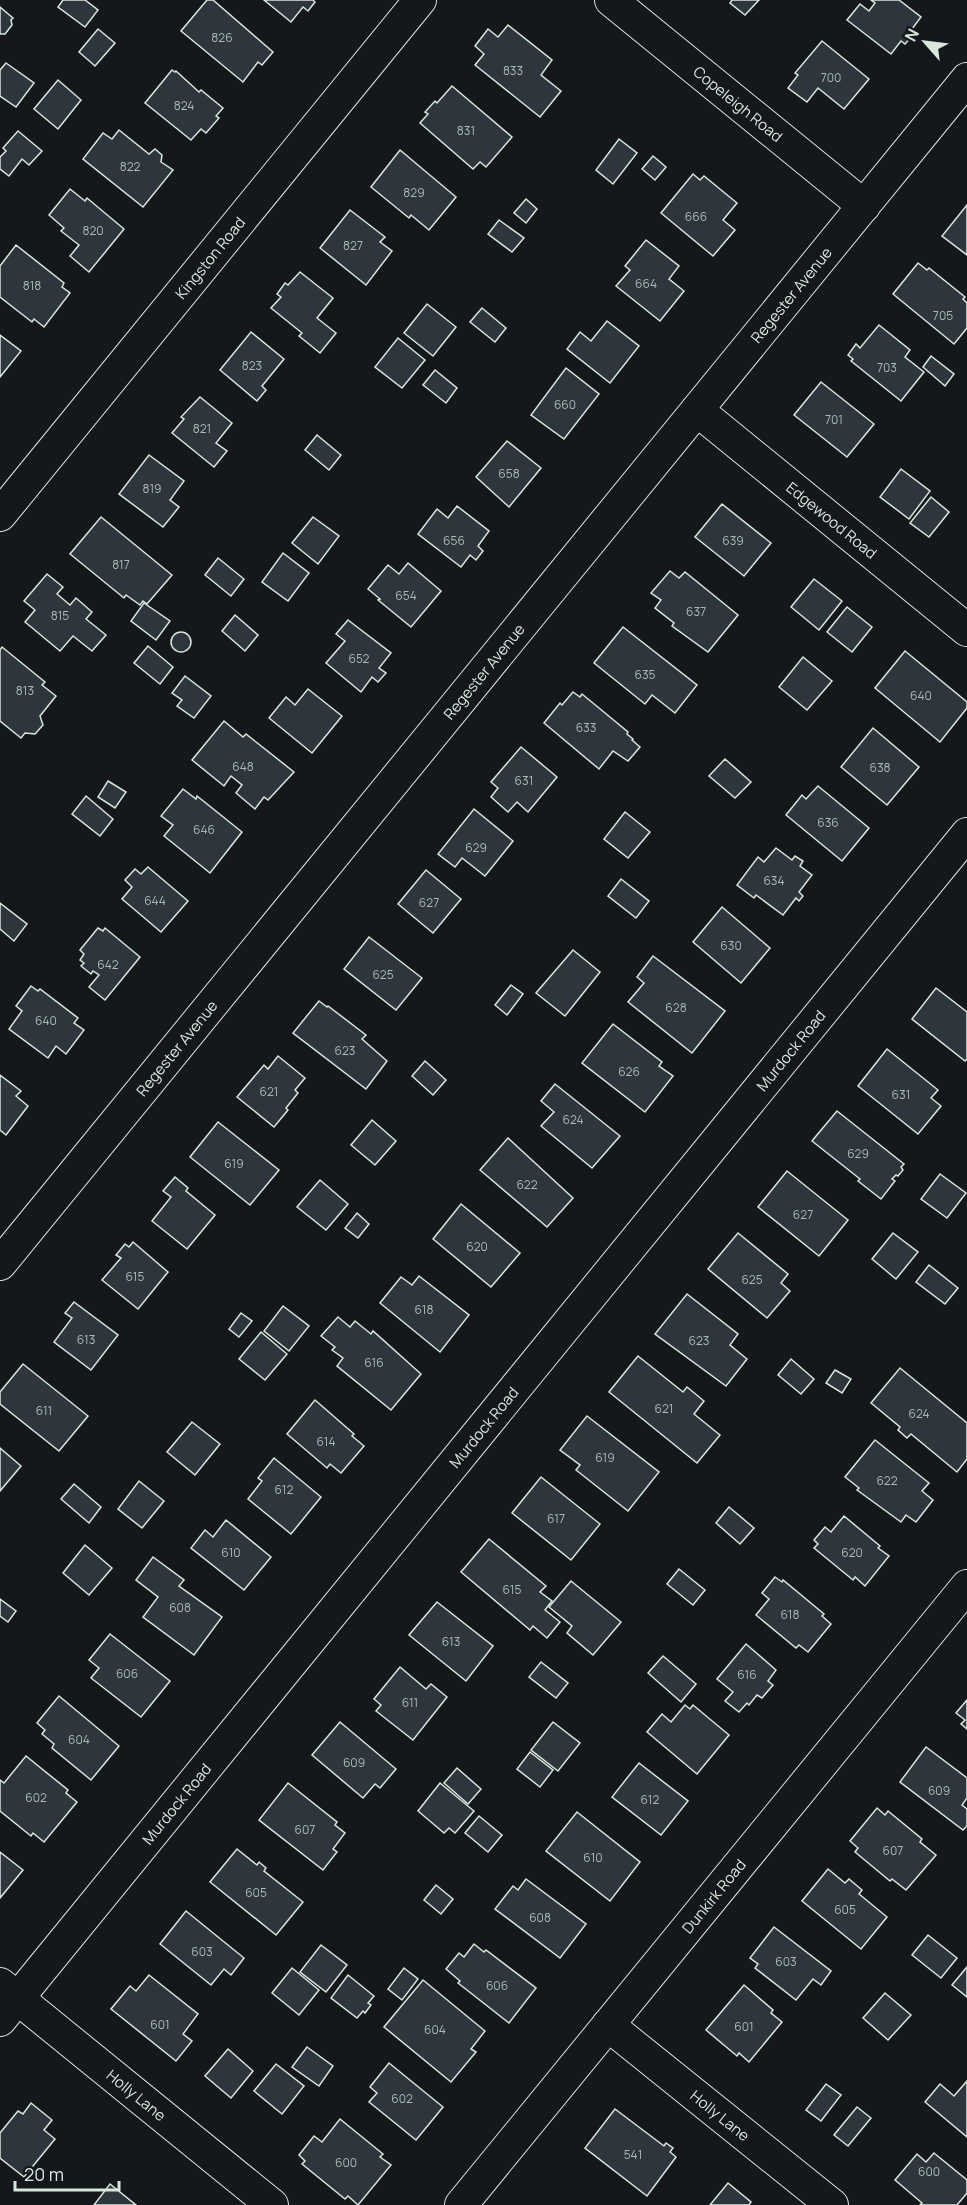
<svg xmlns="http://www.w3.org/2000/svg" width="967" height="2205" font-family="Manrope,sans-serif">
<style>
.building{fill:#2c363c;stroke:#d8e6dc;stroke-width:1.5}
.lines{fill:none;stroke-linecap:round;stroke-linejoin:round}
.minor-casing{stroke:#d8e6dc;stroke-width:34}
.minor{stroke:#14181c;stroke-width:32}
.labels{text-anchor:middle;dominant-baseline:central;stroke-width:4.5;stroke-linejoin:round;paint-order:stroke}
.number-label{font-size:12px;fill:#adbab4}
.street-label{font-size:15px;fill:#d8e6dc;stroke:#14181c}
</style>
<rect width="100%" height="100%" fill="#14181c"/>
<g class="building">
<polygon points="63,0 85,0 98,10 85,27 58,7"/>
<polygon points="207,0 213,0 273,52 262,65 258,62 243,82 181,31"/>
<polygon points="264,0 313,0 315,2 308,11 303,7 291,22"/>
<polygon points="732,0 759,0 745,15 730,3"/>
<polygon points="871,0 899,0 921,17 909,33 912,36 905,44 901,41 891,54 847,20 860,4 869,11 875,3"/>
<polygon points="0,7 13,18 11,20 12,25 5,34 0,34"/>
<polygon points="508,25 552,60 541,75 561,91 540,117 475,65 484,54 475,46 488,29 498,37"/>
<polygon points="98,29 115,43 95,66 79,52"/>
<polygon points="822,41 869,79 844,109 818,88 807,102 788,88 798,75 795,73"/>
<polygon points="6,63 34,83 16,107 0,96 0,70"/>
<polygon points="172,70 175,72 176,71 199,92 201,90 223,108 216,116 219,118 206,133 201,129 191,140 145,103"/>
<polygon points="58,80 81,100 58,129 34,109"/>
<polygon points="452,86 512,137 486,167 480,162 473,169 420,123 428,114 425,112 435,101 437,103"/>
<polygon points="119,130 149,154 155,149 162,155 161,162 173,170 143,207 83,159 103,133 112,139"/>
<polygon points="18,131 42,151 29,165 22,159 9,176 0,169 0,157 6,151 3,148"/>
<polygon points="619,139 637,153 613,184 596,170"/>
<polygon points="400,150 456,197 429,230 411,215 409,218 371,187"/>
<polygon points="653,156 666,167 655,180 642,169"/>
<polygon points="693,174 700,180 704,176 737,203 723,220 735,230 713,256 661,213"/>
<polygon points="70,189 85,201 87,198 124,229 89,272 70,256 79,245 61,231 64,228 49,215"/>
<polygon points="526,199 537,209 526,223 514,213"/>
<polygon points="967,205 967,255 942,236"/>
<polygon points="350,210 385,237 380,242 392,251 366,285 320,248"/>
<polygon points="499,220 524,238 512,252 488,234"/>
<polygon points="646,240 679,266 669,279 684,291 660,321 616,286 630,270 625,266"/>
<polygon points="16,245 64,283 62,287 70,293 44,327 34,319 32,322 0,297 0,266"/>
<polygon points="918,263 927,270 929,268 965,297 963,299 967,303 967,328 954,344 893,294"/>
<polygon points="300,272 333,298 317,318 336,333 320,353 299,336 302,333 271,308 281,297 277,294 285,283 288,285"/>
<polygon points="427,304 456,327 433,356 404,333"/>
<polygon points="482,308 506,328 495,342 470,322"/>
<polygon points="607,321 639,346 610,383 567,349 580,332 591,341"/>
<polygon points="879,325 910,350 905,357 924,372 901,401 851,361 853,359 848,355 856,344 860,348"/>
<polygon points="251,332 284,359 262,386 266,390 257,401 220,370"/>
<polygon points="0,335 21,351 0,377"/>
<polygon points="398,338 425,360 402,388 375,367"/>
<polygon points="931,356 954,374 945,386 923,367"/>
<polygon points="566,368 599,394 564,439 531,415"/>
<polygon points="435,370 457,388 446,403 423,385"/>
<polygon points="821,382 874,424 847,457 794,415"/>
<polygon points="200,397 232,423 216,443 227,451 214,467 172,433 184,419 181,417"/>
<polygon points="317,435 341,455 329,470 305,450"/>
<polygon points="507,441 541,468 509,507 476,477"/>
<polygon points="149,455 184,481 170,500 179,507 163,527 119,494"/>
<polygon points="901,469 930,491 909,519 880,497"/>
<polygon points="931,497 949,512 929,537 910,523"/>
<polygon points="722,504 771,543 744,576 695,537"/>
<polygon points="457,506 489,531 478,546 483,551 476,560 470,555 461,567 418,534 437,509 448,518"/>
<polygon points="101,517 172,575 147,604 143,601 140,605 126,595 124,598 70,554"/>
<polygon points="313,517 339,536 318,564 292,543"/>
<polygon points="283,553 309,573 288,601 262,582"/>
<polygon points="218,558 244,579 231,596 205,575"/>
<polygon points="408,563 441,591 411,627 378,600 380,599 368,589 388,565 399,574"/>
<polygon points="670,571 679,578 685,572 738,615 708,652 672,626 674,623 655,608 661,600 651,593"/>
<polygon points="47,574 63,587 57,594 70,605 76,598 92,612 86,619 106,635 92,651 73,636 60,651 25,622 35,610 24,601"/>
<polygon points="814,579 842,601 819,630 791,607"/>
<polygon points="144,603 170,621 156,640 131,621"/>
<polygon points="847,607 872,627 852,652 827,632"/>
<polygon points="235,615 258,635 245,651 222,631"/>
<polygon points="348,620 391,653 379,668 386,673 378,682 372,677 361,692 326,663 345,641 336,634"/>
<polygon points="623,627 697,685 675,713 652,695 645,704 594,663"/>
<circle cx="181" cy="642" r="10"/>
<polygon points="148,646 173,667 160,684 134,663"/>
<polygon points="2,647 45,682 42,685 56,696 40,716 43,725 35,734 25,733 21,738 0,721 0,650"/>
<polygon points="905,651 967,702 967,708 940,742 875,688"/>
<polygon points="803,657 832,681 807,710 779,687"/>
<polygon points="185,676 211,696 194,718 177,706 182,700 172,693"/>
<polygon points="308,689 342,716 312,753 269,718 286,697 295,705"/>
<polygon points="573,692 580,697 582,694 628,732 627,734 633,739 632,740 640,747 628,761 613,751 599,769 544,723 560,703 562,705"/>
<polygon points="224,721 243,737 246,734 294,772 268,800 264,797 255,809 236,793 242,785 231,776 224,786 192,760"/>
<polygon points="873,728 919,767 887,805 841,767"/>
<polygon points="521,747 557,777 528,812 517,802 508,812 491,797 498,788 491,782"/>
<polygon points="725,759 751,782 735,798 709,776"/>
<polygon points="108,781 126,792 115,808 98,797"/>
<polygon points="818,786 869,828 842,861 786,815 802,795 806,799"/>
<polygon points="183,789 196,799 197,796 242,832 210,873 164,836 173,825 161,816"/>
<polygon points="86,796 113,819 100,836 72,814"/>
<polygon points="474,809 513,841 485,876 462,858 455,867 438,854"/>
<polygon points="625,812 650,832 628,858 604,839"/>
<polygon points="776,848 792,860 795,856 803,861 800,866 812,875 799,892 803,896 799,901 796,898 783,915 756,895 754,898 737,885 758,857 764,862"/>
<polygon points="148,867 188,901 161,932 122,899 132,887 125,880 135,869 141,874"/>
<polygon points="426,870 461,899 433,933 398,904"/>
<polygon points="621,879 649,901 636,918 608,896"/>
<polygon points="0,903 27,924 14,941 0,929"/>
<polygon points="722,907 770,948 741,983 693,942"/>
<polygon points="98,928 103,931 105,928 140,957 105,1000 89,987 99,975 93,971 91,974 81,966 84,963 80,960 84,954 80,950"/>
<polygon points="369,937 422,978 396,1010 344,969"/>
<polygon points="573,950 600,972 565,1016 536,993"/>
<polygon points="653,956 725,1011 692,1053 628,1002 644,983 637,977"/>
<polygon points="511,985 523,994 507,1015 495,1005"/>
<polygon points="31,986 38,991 40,989 78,1018 74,1023 84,1030 66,1054 56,1046 48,1058 9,1029 22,1011 16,1006"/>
<polygon points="936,988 967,1012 967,1059 965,1061 912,1019"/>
<polygon points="319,1001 327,1007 328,1006 366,1035 362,1039 387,1061 366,1089 293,1033"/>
<polygon points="613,1024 662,1062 659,1066 673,1076 645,1112 582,1063"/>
<polygon points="887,1049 938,1090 931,1098 941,1106 918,1134 858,1086"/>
<polygon points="278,1056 305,1078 295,1090 298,1093 286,1108 288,1110 274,1127 237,1097 264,1065 268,1069"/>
<polygon points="425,1061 446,1080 433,1095 412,1076"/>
<polygon points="0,1075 21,1091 16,1096 28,1106 6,1135 0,1130"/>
<polygon points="555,1084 620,1136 592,1168 541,1126 554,1112 541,1101"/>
<polygon points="837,1111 904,1164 901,1167 903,1170 898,1176 896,1175 892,1179 895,1181 881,1199 858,1181 860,1179 812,1141"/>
<polygon points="372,1120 396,1141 375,1165 351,1145"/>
<polygon points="218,1122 279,1170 250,1205 190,1157"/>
<polygon points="508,1138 573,1198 547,1227 480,1170"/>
<polygon points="787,1171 848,1220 819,1256 758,1207"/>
<polygon points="940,1174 966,1193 947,1218 921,1199"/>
<polygon points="175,1177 188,1188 186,1191 215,1215 187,1249 152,1221 171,1197 163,1191"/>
<polygon points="320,1180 348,1204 326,1230 297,1207"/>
<polygon points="461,1204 520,1253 491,1287 433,1239"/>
<polygon points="357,1213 369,1224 358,1238 345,1228"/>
<polygon points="738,1233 788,1274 781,1283 790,1291 767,1318 708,1269"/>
<polygon points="893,1233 918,1252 896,1279 872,1259"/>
<polygon points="133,1242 168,1272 138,1309 102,1280 121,1258 116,1255 125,1244 129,1247"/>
<polygon points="929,1265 958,1288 945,1304 916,1282"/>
<polygon points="419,1276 469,1315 440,1352 380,1303 401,1277 412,1285"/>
<polygon points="687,1294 738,1334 730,1345 747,1359 726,1386 655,1334"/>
<polygon points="74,1302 118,1335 91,1370 54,1342 72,1318 65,1313"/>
<polygon points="283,1306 309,1326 289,1351 264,1331"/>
<polygon points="241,1313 252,1321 239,1337 229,1329"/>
<polygon points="338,1317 350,1327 355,1321 371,1334 373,1331 421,1374 391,1410 337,1366 343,1358 332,1350 335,1347 321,1336"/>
<polygon points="261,1332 287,1354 265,1380 239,1359"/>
<polygon points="638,1356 683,1392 687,1387 704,1401 694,1414 720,1435 697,1463 609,1392"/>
<polygon points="791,1359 814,1379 801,1394 778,1375"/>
<polygon points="23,1364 88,1416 59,1451 0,1404 0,1392"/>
<polygon points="900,1368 967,1423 967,1459 957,1472 911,1434 907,1438 898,1430 900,1427 871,1403"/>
<polygon points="835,1370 851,1379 842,1393 826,1383"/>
<polygon points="315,1400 354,1434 352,1436 364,1446 341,1473 330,1464 327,1468 287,1434"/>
<polygon points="587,1416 659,1472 628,1511 576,1470 580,1465 560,1450"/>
<polygon points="192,1422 220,1444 195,1475 167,1452"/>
<polygon points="875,1440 929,1483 922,1491 933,1500 916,1522 906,1515 901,1522 857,1490 859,1488 845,1477"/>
<polygon points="0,1448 21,1466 0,1491"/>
<polygon points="274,1458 321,1497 291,1534 248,1499 262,1481 258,1478"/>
<polygon points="541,1477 600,1524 571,1560 512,1513"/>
<polygon points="139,1481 164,1501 142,1528 118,1509"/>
<polygon points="74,1484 101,1507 89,1523 61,1499"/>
<polygon points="729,1507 754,1528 740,1544 716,1523"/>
<polygon points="844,1516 880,1546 878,1548 889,1556 865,1586 855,1577 853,1580 814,1548 818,1544 814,1540 825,1527 831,1532"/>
<polygon points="226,1520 271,1557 244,1590 191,1548 205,1530 213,1537"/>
<polygon points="489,1539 546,1586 540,1592 552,1601 545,1610 560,1622 547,1638 533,1626 530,1630 461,1572"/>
<polygon points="85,1545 112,1568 89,1595 63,1573"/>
<polygon points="153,1557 184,1580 179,1586 222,1617 194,1655 143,1617 158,1597 136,1580"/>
<polygon points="679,1569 705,1590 693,1605 667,1584"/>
<polygon points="775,1577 782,1582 783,1580 824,1614 822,1616 831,1624 808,1652 799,1645 796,1648 756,1615 769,1599 762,1593"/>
<polygon points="571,1581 621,1622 593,1655 567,1633 572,1626 549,1607"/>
<polygon points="0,1599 16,1611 8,1622 0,1616"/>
<polygon points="437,1602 493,1646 466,1681 409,1635"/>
<polygon points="110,1634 170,1681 141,1717 91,1678 99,1668 89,1660"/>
<polygon points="746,1644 776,1670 768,1681 773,1685 762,1698 757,1695 749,1705 747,1703 739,1712 725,1701 733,1692 717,1679"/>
<polygon points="663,1656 696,1684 681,1702 648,1673"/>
<polygon points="541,1662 568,1683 556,1698 529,1677"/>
<polygon points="400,1667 426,1689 431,1684 447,1697 413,1740 376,1711 381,1705 374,1699"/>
<polygon points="59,1696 119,1746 91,1780 52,1748 54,1744 42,1734 45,1730 37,1723"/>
<polygon points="967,1700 967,1729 961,1724 965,1720 956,1713"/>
<polygon points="685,1705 690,1709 693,1705 729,1735 697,1774 647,1732 662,1714 671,1722"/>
<polygon points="340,1722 396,1769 380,1788 375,1784 363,1798 312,1755"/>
<polygon points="553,1722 580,1743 558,1771 531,1750"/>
<polygon points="926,1747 967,1778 967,1798 962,1805 967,1809 967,1826 963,1830 900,1782"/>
<polygon points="530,1752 553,1770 540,1787 517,1769"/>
<polygon points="26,1756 68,1790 66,1793 77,1802 44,1842 33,1833 31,1836 0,1811 0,1780 4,1783"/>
<polygon points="639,1763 688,1801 661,1835 612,1797"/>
<polygon points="457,1768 481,1789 468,1804 444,1783"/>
<polygon points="288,1783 337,1822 335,1825 345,1833 333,1849 337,1852 323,1870 259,1820"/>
<polygon points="440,1783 474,1811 455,1833 449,1828 444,1833 418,1811"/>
<polygon points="877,1808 885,1815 888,1811 922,1839 920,1842 936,1855 906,1890 892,1879 890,1881 855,1852 858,1848 850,1841"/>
<polygon points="577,1812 640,1862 610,1901 546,1851"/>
<polygon points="479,1816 502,1835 488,1852 465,1833"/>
<polygon points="237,1849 257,1865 259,1862 266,1868 264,1871 303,1902 276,1935 210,1882"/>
<polygon points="0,1852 23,1870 0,1898"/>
<polygon points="828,1869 845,1883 849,1879 862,1890 859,1894 887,1917 861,1949 802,1901"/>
<polygon points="526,1879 586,1924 560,1958 495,1909 513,1886 518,1890"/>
<polygon points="436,1885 453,1899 441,1914 424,1900"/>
<polygon points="186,1911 244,1958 231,1975 224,1969 211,1985 160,1944"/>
<polygon points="774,1927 831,1971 821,1985 813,1979 796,2000 755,1968 758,1964 750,1958"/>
<polygon points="928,1935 957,1958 941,1978 912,1955"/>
<polygon points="474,1944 484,1952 486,1950 536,1988 509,2023 458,1983 460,1981 446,1969 459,1953 464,1957"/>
<polygon points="321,1945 347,1965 326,1992 300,1972"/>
<polygon points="967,1967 967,1997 952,1985"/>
<polygon points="292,1968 319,1990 299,2015 272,1993"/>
<polygon points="404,1968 418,1979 402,2000 388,1989"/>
<polygon points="149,1975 198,2014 183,2034 192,2041 176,2061 111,2009 130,1986 136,1991"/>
<polygon points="348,1975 374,1996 368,2003 371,2005 365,2013 363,2011 357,2018 331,1998"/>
<polygon points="423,1980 485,2031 471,2049 476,2052 451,2082 384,2027"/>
<polygon points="744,1985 773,2010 771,2013 782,2022 749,2062 739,2053 737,2056 706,2030"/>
<polygon points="885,1993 911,2015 888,2040 863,2018"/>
<polygon points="307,2047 333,2066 319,2086 292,2067"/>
<polygon points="228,2049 253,2071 231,2098 205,2076"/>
<polygon points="389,2063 443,2107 416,2140 369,2102 377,2093 370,2087"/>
<polygon points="276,2064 304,2086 282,2114 254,2091"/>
<polygon points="967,2081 967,2137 925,2102 940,2084 954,2096"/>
<polygon points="826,2084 841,2095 821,2121 806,2110"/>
<polygon points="31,2103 52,2120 44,2130 55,2139 24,2177 0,2158 0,2133 18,2111 23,2114"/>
<polygon points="857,2107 871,2118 848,2146 834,2135"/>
<polygon points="615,2109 664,2146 666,2143 673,2148 670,2152 676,2157 647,2196 585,2148"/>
<polygon points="340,2119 383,2154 380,2157 391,2165 358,2205 348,2196 345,2199 302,2164 305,2161 299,2155 314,2136 322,2142"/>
<polygon points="934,2153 967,2180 967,2193 957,2205 920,2205 922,2203 895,2180 917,2154 926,2162"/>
<polygon points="728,2183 751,2202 749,2205 710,2205"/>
<polygon points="110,2184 136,2205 94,2205"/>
</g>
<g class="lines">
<defs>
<g id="minor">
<path id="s1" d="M611,0L864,206"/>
<path id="s2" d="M697,410L967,630"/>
<path id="s3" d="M0,515L420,0"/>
<path id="s4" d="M0,1264L967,79"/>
<path id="s5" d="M0,1984L272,2205"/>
<path id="s6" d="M0,2020L967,834"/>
<path id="s7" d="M608,2025L832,2205"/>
<path id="s8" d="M461,2205L967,1586"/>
</g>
</defs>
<use href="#minor" class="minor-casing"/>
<use href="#minor" class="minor"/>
</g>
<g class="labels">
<g class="number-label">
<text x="222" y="37">826</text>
<text x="513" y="70">833</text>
<text x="831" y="77">700</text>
<text x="184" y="105">824</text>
<text x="466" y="130">831</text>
<text x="130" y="166">822</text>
<text x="414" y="192">829</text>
<text x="696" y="216">666</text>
<text x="93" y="230">820</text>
<text x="353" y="245">827</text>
<text x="646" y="283">664</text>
<text x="32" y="285">818</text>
<text x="943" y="315">705</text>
<text x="252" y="365">823</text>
<text x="887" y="367">703</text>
<text x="565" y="404">660</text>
<text x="834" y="419">701</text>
<text x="202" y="428">821</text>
<text x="509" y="473">658</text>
<text x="152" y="488">819</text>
<text x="454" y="540">656</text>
<text x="733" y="540">639</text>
<text x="121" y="564">817</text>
<text x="406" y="595">654</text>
<text x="696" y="611">637</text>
<text x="60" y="615">815</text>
<text x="359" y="658">652</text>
<text x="645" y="674">635</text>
<text x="25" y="690">813</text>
<text x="921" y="695">640</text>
<text x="586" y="727">633</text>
<text x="243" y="766">648</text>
<text x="880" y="767">638</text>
<text x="524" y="780">631</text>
<text x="828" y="822">636</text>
<text x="204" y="829">646</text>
<text x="476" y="847">629</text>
<text x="774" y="880">634</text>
<text x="155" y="900">644</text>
<text x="429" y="902">627</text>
<text x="731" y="945">630</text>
<text x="108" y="964">642</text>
<text x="383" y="974">625</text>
<text x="676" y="1007">628</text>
<text x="46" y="1020">640</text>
<text x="345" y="1050">623</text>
<text x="629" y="1071">626</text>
<text x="269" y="1091">621</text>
<text x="901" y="1094">631</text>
<text x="573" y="1119">624</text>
<text x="858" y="1153">629</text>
<text x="234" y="1163">619</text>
<text x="527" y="1184">622</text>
<text x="803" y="1214">627</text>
<text x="477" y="1246">620</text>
<text x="135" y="1276">615</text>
<text x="752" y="1279">625</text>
<text x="424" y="1309">618</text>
<text x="86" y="1339">613</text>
<text x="699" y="1340">623</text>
<text x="374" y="1362">616</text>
<text x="664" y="1408">621</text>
<text x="44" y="1410">611</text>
<text x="919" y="1413">624</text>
<text x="326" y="1441">614</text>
<text x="605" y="1457">619</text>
<text x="887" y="1480">622</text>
<text x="284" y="1489">612</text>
<text x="556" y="1518">617</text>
<text x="231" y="1552">610</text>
<text x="852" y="1552">620</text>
<text x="512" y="1589">615</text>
<text x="180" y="1607">608</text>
<text x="790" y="1614">618</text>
<text x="451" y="1641">613</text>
<text x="127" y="1673">606</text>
<text x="747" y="1674">616</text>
<text x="410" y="1702">611</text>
<text x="79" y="1739">604</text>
<text x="354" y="1762">609</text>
<text x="939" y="1790">609</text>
<text x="36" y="1797">602</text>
<text x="650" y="1799">612</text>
<text x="305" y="1829">607</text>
<text x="893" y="1850">607</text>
<text x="593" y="1857">610</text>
<text x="256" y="1892">605</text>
<text x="845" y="1909">605</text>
<text x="540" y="1917">608</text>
<text x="202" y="1951">603</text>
<text x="786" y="1961">603</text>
<text x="497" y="1985">606</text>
<text x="160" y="2024">601</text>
<text x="744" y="2026">601</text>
<text x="435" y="2029">604</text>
<text x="402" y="2098">602</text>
<text x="633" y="2154">541</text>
<text x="346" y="2162">600</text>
<text x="929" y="2171">600</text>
</g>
<g class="street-label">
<text stroke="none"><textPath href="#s1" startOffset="164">Copeleigh Road</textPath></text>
<text stroke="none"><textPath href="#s3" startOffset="332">Kingston Road</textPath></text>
<text stroke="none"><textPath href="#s4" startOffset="1251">Regester Avenue</textPath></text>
<text stroke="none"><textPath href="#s2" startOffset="174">Edgewood Road</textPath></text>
<text stroke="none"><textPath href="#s4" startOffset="765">Regester Avenue</textPath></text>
<text stroke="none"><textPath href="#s4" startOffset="279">Regester Avenue</textPath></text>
<text stroke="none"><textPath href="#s6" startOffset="1251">Murdock Road</textPath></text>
<text stroke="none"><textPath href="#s6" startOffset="765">Murdock Road</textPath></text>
<text stroke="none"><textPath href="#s6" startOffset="279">Murdock Road</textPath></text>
<text stroke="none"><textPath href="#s8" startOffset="399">Dunkirk Road</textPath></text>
<text stroke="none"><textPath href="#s5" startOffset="176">Holly Lane</textPath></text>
<text stroke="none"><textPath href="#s7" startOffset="144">Holly Lane</textPath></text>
</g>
</g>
<g transform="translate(925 42) rotate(298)" stroke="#14181c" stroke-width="4.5" paint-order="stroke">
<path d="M0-4.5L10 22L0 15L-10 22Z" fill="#d8e6dc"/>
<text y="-9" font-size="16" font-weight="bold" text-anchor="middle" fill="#d8e6dc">N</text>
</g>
<path d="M15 2181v9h104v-9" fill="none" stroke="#d8e6dc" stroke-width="3"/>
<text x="24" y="2181" font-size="18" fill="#d8e6dc" stroke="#14181c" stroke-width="4.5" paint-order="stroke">20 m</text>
</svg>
